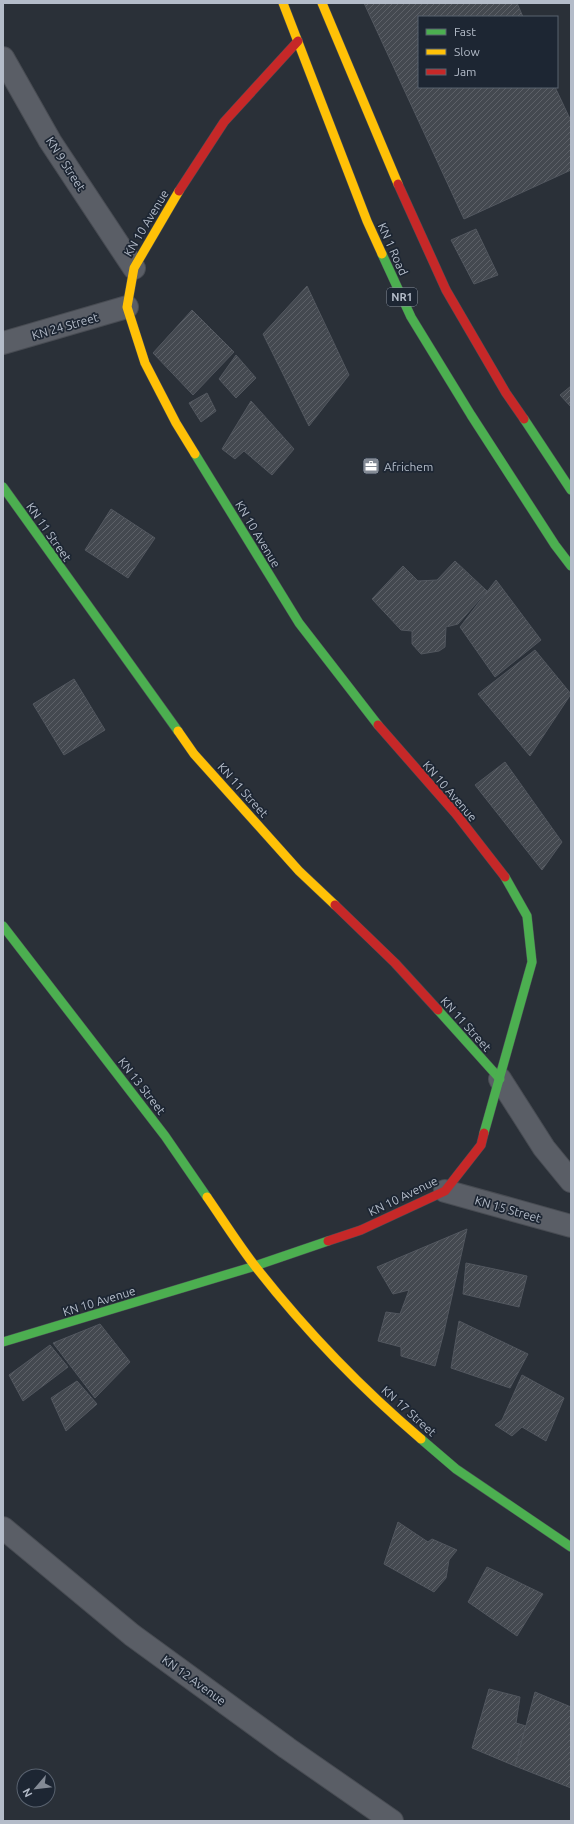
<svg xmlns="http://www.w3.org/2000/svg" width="574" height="1824" font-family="Ubuntu,sans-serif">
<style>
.building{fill:url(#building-hatch);stroke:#52575f}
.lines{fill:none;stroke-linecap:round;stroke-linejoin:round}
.street-casing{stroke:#484c53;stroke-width:24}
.fast-casing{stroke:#484c53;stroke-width:10}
.slow-casing{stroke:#484c53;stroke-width:10}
.jam-casing{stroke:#484c53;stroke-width:10}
.street{stroke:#5a5e66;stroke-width:22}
.fast{stroke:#4caf50;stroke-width:9}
.slow{stroke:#ffc107;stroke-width:9}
.jam{stroke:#c62828;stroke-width:9}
.labels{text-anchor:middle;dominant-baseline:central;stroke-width:3.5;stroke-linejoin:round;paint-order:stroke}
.shield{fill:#1d2633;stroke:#878f9c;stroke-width:1}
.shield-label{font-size:11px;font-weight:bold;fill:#b4bcc9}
.street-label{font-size:12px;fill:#b4bcc9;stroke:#1d2633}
.poi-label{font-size:12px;fill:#b4bcc9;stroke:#1d2633;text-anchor:start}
</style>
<defs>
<pattern id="building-hatch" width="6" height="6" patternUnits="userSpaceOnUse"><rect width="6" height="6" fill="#444950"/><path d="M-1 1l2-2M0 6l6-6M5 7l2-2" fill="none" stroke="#5d6168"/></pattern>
</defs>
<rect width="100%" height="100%" fill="#2a3038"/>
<g class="building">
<polygon points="364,3 517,3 523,17 419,17 419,87 555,87 571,121 571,170 464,219"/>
<polygon points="476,229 498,275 474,284 451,240"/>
<polygon points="307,286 349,375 309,426 263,334"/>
<polygon points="192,310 234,352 193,395 153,353"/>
<polygon points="236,355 256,378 236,398 219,379"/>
<polygon points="571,386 571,407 560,395"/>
<polygon points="207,393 216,411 201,422 189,403"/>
<polygon points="251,401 294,449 272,475 244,451 235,459 222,449"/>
<polygon points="111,509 155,538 128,578 85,550"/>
<polygon points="455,561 487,591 458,624 446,627 445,647 439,651 421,654 412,644 412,631 401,630 372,599 403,566 418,581 437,580"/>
<polygon points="496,580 541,640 495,677 460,627"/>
<polygon points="535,650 571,694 530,756 478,694"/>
<polygon points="74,679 105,730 64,755 33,704"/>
<polygon points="505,762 562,842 542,870 475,785"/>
<polygon points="467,1229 444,1332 435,1366 401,1356 401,1347 378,1341 386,1312 400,1314 409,1290 393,1294 377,1267"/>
<polygon points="466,1263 527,1276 519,1307 463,1294"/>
<polygon points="459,1321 528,1354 510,1388 451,1368"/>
<polygon points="100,1324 130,1362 95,1398 53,1343"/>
<polygon points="50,1345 68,1367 23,1401 9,1375"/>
<polygon points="522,1375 564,1398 546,1441 522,1427 512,1436 495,1425 502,1420"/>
<polygon points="77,1381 97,1404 66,1431 51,1398"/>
<polygon points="398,1522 428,1542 432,1539 457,1550 449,1560 446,1578 434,1592 384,1564"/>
<polygon points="487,1567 543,1594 517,1636 468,1602"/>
<polygon points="489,1689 520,1697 516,1723 526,1726 515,1766 472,1748"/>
<polygon points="535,1692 571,1707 571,1788 515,1766"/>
</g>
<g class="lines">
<defs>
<g id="street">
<polyline points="3,58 50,141 134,268"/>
<polyline points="3,343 127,307"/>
<polyline points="500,1079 544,1148 571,1181"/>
<polyline points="445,1191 571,1226"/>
<polyline points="3,1528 132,1635 287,1748 392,1821"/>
</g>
<g id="fast">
<polyline points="382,254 411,317 471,415 555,545 571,566"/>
<polyline points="524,419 571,490"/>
<polyline points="195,454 299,623 378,725"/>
<polyline points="3,487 178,731"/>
<polyline points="3,926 165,1136 207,1197"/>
<polyline points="438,1010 500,1079"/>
<polyline points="484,1133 532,962 527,916 505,877"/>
<polyline points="3,1342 255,1266 328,1241"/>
<polyline points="421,1439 456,1469 571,1547"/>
</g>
<g id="slow">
<polyline points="283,3 367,221 382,254"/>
<polyline points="322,3 398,184"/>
<polyline points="179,191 134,268 127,307 145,363 176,423 195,454"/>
<polyline points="178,731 194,754 299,871 335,905"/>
<path d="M207,1197C223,1220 238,1244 255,1266C305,1330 360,1387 421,1439"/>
</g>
<g id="jam">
<polyline points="398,184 446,290 506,393 524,419"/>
<polyline points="179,191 224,122 298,41"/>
<polyline points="378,725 456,814 505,877"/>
<polyline points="335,905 395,963 438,1010"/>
<polyline points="328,1241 361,1230 445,1191 481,1145 484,1133"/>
</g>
</defs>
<use href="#street" class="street-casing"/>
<use href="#fast" class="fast-casing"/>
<use href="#slow" class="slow-casing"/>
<use href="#jam" class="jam-casing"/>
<use href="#street" class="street"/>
<use href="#fast" class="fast"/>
<use href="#slow" class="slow"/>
<use href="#jam" class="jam"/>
</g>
<defs>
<symbol id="office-square" viewBox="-11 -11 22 22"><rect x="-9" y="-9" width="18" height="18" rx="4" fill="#848b96" stroke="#1d2633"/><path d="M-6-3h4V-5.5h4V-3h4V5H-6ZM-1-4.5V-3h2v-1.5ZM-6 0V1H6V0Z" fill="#fff"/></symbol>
</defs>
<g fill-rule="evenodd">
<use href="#office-square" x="361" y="456" width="20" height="20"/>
</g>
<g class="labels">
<rect class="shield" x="387" y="288" width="30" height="18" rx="3"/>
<g class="shield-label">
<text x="402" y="297">NR1</text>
</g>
<g class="street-label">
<text transform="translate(66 164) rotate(57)">KN 9 Street</text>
<text transform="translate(146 223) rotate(-59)">KN 10 Avenue</text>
<text transform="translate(393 249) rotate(66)">KN 1 Road</text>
<text transform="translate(65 326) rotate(-16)">KN 24 Street</text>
<text transform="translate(49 532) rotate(55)">KN 11 Street</text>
<text transform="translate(258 534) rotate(59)">KN 10 Avenue</text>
<text transform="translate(243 790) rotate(48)">KN 11 Street</text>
<text transform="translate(450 791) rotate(49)">KN 10 Avenue</text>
<text transform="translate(466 1024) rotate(48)">KN 11 Street</text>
<text transform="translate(142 1086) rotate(52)">KN 13 Street</text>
<text transform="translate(403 1196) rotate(-26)">KN 10 Avenue</text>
<text transform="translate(508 1209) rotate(16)">KN 15 Street</text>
<text transform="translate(99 1301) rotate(-17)">KN 10 Avenue</text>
<text transform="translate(409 1411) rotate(42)">KN 17 Street</text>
<text transform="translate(194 1680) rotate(36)">KN 12 Avenue</text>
</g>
<g class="poi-label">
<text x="384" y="466">Africhem</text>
</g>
</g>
<rect width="574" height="1824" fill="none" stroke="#b4bcc9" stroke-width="8"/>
<rect x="418" y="16" width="140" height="72" fill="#1d2633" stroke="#59626f"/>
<rect x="426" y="29" width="20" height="6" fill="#4caf50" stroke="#59626f"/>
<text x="454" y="36" font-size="12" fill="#b4bcc9">Fast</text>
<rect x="426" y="49" width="20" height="6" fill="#ffc107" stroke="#59626f"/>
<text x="454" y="56" font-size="12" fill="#b4bcc9">Slow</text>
<rect x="426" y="69" width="20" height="6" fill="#c62828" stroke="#59626f"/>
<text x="454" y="76" font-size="12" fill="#b4bcc9">Jam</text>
<g transform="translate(36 1788) rotate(242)"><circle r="19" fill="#1d2633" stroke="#59626f"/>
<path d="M0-3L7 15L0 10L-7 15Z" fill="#848b96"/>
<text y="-6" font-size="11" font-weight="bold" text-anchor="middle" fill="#b4bcc9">N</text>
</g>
</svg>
